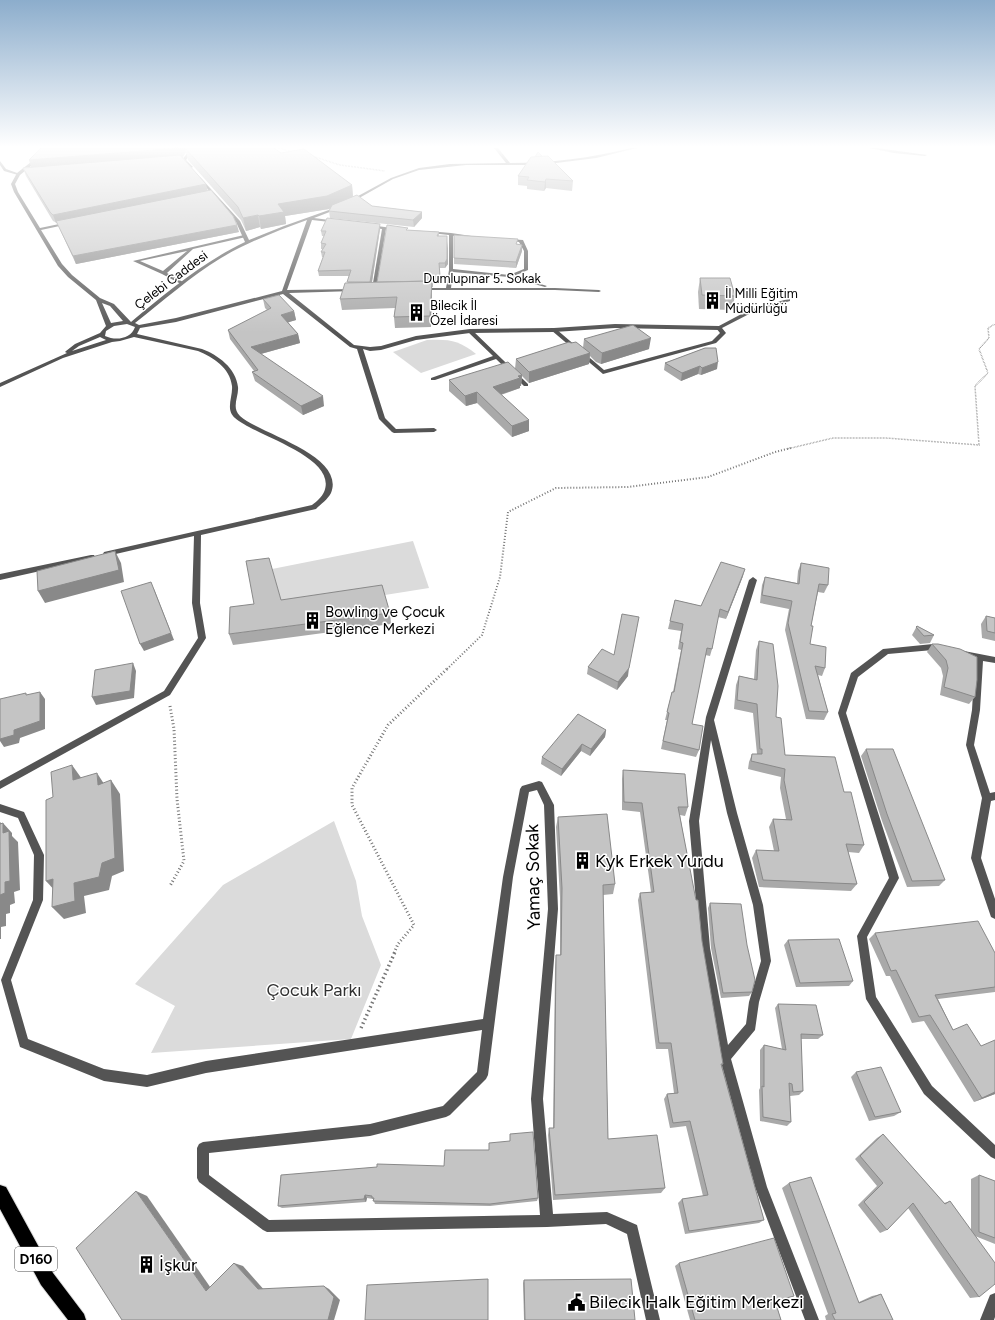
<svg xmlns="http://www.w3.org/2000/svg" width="995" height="1320" font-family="Figtree,sans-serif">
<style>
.green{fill:#dbdbdb}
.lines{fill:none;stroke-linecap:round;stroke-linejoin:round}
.primary-casing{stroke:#dbdbdb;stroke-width:2}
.path-far3{stroke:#767676;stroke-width:1.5;stroke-dasharray:0.5 1;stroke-linecap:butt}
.path-far2{stroke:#767676;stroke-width:2;stroke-dasharray:1 2;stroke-linecap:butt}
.path-far1{stroke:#767676;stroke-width:3;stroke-dasharray:1 2.5;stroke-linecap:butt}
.path{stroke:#767676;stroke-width:3.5;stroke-dasharray:1.5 3;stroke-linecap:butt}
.lane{fill:#545454;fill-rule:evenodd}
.street{fill:#545454;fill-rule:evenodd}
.primary{fill:#000;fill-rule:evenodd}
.wall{fill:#a9a9a9}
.shaded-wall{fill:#898989}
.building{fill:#c4c4c4;stroke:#898989}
.labels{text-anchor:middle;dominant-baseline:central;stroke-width:3;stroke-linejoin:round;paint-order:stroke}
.far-street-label{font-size:13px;fill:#000;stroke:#fff}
.far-poi-label{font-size:13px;fill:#000;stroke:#fff;text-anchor:start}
.shield{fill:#fff;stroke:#4c4c4c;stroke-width:1}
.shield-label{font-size:14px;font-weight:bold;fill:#000}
.poi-label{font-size:15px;fill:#000;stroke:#fff;text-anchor:start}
.near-poi-label{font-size:18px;fill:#000;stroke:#fff;text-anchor:start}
.near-street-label{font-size:18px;fill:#000;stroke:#fff}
.near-park-label{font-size:18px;fill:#323232;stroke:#fff}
</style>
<rect width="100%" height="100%" fill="#fff"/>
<g class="green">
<path d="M427,340C449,339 459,340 476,354L421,373L393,352Z"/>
<polygon points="413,541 429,588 284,611 272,569"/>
<polygon points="334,821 356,881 362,916 381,965 351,1039 151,1053 175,1006 135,984 223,885"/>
</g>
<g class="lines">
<defs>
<polygon id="primary" points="0,1185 6,1187 53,1273 84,1314 86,1320 68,1320 41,1285 0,1209"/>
</defs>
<use href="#primary" class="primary-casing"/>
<g class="path-far3">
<polyline points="278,148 293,152"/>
<polyline points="312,156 340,165 385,171"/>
<polyline points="787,449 833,438 886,438 979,445 975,386 988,373 979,349 989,338 988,328 995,324"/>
</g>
<polyline class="path-far2" points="447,669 482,635 500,577 508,512 556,488 628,487 708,477 775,452 791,448"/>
<g class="path-far1">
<polyline points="170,706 174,729 177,799 184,861 170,886"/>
<polyline points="394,953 398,944 414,925 352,805 352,788 388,725 448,668"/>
</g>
<polyline class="path" points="361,1028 395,952"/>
<g class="lane">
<polygon points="869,148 877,148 927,155 925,156 894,153"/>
<polygon points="0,161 6,169 20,174 18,175 4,171 0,165"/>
<path d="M244,235L246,236V237L193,249L167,273L183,282V284H181L162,274L133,261ZM187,251L163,271L140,261Z"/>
<polygon points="788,299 790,299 790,301 753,312 722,328 726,333 716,343 603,374 551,330 556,329 604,370 712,341 720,333 716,328 717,327 749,310"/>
<polygon points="468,330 472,330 528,384 528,386 524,386 496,359 435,380 431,380 431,378 493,356 468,332"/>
</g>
<g class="street">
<path d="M49,148H53L20,175L15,184L18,192L40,228L69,222V224L41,230L62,264L72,275L100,298L114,304L131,322C167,292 203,262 245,242L236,222L199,179L200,177L240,221L249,240L284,226L340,206V208L314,218L337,221L339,222V223L312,220L287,290L356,289V290L354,291L289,293L354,345L370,347L381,346L416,336L470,329L554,328L615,324L719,326L722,328L719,330L615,328L554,332L470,333L416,340L381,350L370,351L363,349L385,418L396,429L434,428L437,430L434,432L394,433L392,432L379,419L357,349L350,347L283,294L176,322L140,328L137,334L202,349C218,355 236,368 238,387C239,396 231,408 240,416C260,434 346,455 331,493C328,499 321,504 316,509L201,535L200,603L206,638L170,695L0,789V781L164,691L198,638L192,603L194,536L107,556L103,554L104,552L312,505C316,502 322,497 324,492C339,457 255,436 235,418C225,409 233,397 232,386C230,368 213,357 198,351L134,337L120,341L112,342L63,358L0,387V383L67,353L65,352L66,351L75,344L100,333L106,326L96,300L68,277L58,266L14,192L11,184L17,173ZM307,220L282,291L176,318L139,325L135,323C163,301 190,277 221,258C248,242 277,231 307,220ZM102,303L110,306L123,321L111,323ZM127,324L135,327C131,339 116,341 105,336L106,331L114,326ZM100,337L106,340L72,351L79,346Z"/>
<polygon points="191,148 195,148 186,160 193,167 191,168 182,160"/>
<path d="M494,148H498L510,163C551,163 591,158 631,148H637L596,158L556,163L530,165H466L419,170L393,179L352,202L349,201L391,178L419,168L450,164L506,163Z"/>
<polygon points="370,225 399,229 397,230 386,229 376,289 374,290 372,289 382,229 368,227 368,225"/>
<polygon points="428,231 451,233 478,237 476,238 453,236 453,269 509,275 524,269 524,251 519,242 506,240 508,239 523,240 528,251 528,270 514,276 547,286 545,287 509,277 453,272 451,288 555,288 599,290 601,291 599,292 555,290 420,290 420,288 446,288 449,270 449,235 430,233 428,233"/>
<polygon points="91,555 94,555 95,557 94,559 0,580 0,574"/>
<path d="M753,577L757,580L714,720L737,813L763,905L771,961L759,1002L755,1030L731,1059L767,1187L819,1320H805L755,1187L719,1058L700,948L689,821L706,717L749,580ZM711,740L727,813L753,905L761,961L749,1002L746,1024L728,1045L710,948L699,821Z"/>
<polygon points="933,644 942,646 943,648 939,651 933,650 888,654 858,677 846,713 899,878 867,937 876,997 932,1086 995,1145 995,1159 991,1157 924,1094 866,999 857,936 889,878 838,713 851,673 883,649"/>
<polygon points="964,651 995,657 995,663 983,661 980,710 974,745 990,793 995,792 995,800 991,801 981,858 995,899 995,919 991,917 990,914 971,858 982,798 966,745 972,710 975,659 961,656 960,654 961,652"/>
<path d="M539,781L542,782L554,805L558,909L543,1099L553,1214L607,1212L637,1225L660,1320H646L627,1234L606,1224L547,1227L267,1232L263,1230L199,1182L197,1178V1148L199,1144L203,1142L370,1124L443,1106L477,1072L482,1030L206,1073L147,1087L104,1081L20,1047L1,980L33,900L34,855L18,818L0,812V804L24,812L44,855L43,900L11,980L28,1039L104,1069L147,1075L206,1061L483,1019L503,877L520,789L522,786ZM537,790L544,805L548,909L531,1099L540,1215L269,1220L209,1175V1153L370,1136L446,1117L450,1115L486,1079L488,1075L513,877L529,792Z"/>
<polygon points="995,1293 995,1317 994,1320 980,1320 990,1295"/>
</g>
<use href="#primary" class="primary"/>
</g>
<g class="wall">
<polygon points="41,148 274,148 281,153 352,185 353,196 372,206 422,212 422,218 414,227 330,218 329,211 331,207 329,209 285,216 286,224 261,229 260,227 246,231 241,220 188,160 186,152 183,157 239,232 76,264 57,223 53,221 26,176 23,168 31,167"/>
<polygon points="542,156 573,181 572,191 546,188 544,191 527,189 527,186 518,185 518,176"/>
<polygon points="380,229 372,282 377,282 409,230 439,232 439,236 448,264 445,268 439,268 441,281 433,281 433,287 432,287 432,292 431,327 395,328 394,317 395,308 342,310 340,299 348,283 349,276 319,276 318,271 323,257 322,257 321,252 323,249 321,249 321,243 324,236 322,236 321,231"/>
<polygon points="454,235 518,244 522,251 516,268 454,264"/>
<polygon points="700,278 735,296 732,310 699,309 698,292"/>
<polygon points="263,299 294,311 296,320 288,322 298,334 300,343 261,354 324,406 303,415 255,381 252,372 254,371 230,339 228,330 267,310 265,308"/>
<polygon points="584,339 649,349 601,364 596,362 590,356 589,364 529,383 522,376 521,386 520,386 520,388 501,395 529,420 529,431 512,437 477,403 466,406 449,391 449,380 515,369 516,359 571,343 583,348"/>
<polygon points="705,348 717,369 701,375 698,374 681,381 664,370 665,363"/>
<polygon points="801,563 828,585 824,593 818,592 811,626 810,644 825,668 822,676 818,675 828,712 824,720 806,719 785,630 789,609 760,603 762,585 765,577 797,583 798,571"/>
<polygon points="743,576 726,619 718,617 712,649 710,656 705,655 692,724 699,750 696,757 661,749 667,720 665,720 672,692 673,692 681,650 678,649 681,631 668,629 675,600 701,606"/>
<polygon points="390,613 391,624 233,645 229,634"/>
<polygon points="986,616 995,618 995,641 982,638 981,624"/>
<polygon points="917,626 934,635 930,643 920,644 912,635"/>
<polygon points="759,641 785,755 844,792 864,845 859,853 848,852 857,884 851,891 759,887 752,858 756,850 774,851 769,827 773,819 786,819 780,788 781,777 748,769 749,762 752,754 757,754 753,713 734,709 736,685 739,676 754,679 756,650"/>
<polygon points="932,644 977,657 975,697 969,704 940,695 943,676 941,668 927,652"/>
<polygon points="614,655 628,676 617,690 587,674 588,667"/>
<polygon points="606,730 605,737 590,756 581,751 561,776 541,764 542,757"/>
<polygon points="866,749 945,880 939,886 907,887 882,821 861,756"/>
<polygon points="623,770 688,807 685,816 680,815 723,1064 722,1065 764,1220 759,1223 685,1234 678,1203 682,1199 703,1196 686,1126 670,1128 664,1099 667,1094 674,1093 668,1049 656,1049 638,900 640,893 651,892 640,812 622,810 622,779"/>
<polygon points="558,817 615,884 613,894 603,895 608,1139 665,1188 661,1193 553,1200 548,1135 549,1128 553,1128 555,969 556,955 560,955 560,898 556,827"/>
<polygon points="710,903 752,992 749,996 721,998 711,948 708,908"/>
<polygon points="875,933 995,953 995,992 938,999 953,1030 981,1046 995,1094 974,1102 924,1021 912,1023 890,976 886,976 869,939"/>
<polygon points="788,940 853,981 849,986 796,987 784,945"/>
<polygon points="778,1004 823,1035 818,1039 801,1039 803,1091 799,1095 790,1096 791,1122 787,1126 760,1121 759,1090 760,1088 760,1050 764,1045 782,1049 775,1008"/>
<polygon points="856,1072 901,1112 894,1116 869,1121 851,1077"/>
<polygon points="883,1134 944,1203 950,1201 971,1231 971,1179 979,1175 995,1181 995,1244 975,1236 979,1297 970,1298 908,1208 887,1230 880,1233 858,1205 877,1186 855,1159 877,1138"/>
<polygon points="281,1175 538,1198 537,1201 490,1206 375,1204 373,1199 367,1198 366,1202 282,1208 278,1206"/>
<polygon points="789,1183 859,1302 872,1296 881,1294 893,1320 826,1320 825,1316 828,1314 782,1188"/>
<polygon points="679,1263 775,1301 781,1320 690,1320 675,1266"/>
<polygon points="524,1280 635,1320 524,1320 523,1283"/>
</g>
<g class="shaded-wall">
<polygon points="179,148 189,148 185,148 186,152 182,158 32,170 29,160"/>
<polygon points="546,179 546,188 544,191 545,182"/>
<polygon points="206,184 208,192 56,223 53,215"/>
<polygon points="352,185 353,198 329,209 285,216 286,224 261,229 259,216 278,204"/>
<polygon points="422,212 422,218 414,227 413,220"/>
<polygon points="258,215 260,227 246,231 243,218"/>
<polygon points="380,224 380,229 371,288 370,282"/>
<polygon points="237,225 239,232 76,264 73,256"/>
<polygon points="448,241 448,264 445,268 445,263"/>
<polygon points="522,245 522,251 516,268 516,262"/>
<polygon points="432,281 432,292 431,327 430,316"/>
<polygon points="294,311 296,320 283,324 281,315"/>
<polygon points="298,334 300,343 253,356 251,347"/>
<polygon points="651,338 649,349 601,364 602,353"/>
<polygon points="590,353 589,364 529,383 529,372"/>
<polygon points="718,362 717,369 701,375 702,368"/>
<polygon points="700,366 698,374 681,381 682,373"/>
<polygon points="522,375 521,386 520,386 520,388 493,397 493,387"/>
<polygon points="477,392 477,403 466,406 465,396"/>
<polygon points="323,396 324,406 303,415 301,406"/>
<polygon points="529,420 529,431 512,437 512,426"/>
<polygon points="115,551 121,563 124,582 45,603 38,591"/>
<polygon points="745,569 743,576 726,619 728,612"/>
<polygon points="154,589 174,640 144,651 140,644"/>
<polygon points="133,663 136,671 134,698 96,705 92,697"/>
<polygon points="629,668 628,676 617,690 618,682"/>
<polygon points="40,692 45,699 45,729 20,738 19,743 4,747 0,741 0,739 14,730"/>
<polygon points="606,730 605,737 590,756 591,749"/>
<polygon points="582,744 581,751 561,776 562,769"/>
<polygon points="72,765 82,779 73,780"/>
<polygon points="97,773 106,787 98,785"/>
<polygon points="111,780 120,794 124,871 112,876 109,890 84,896 86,913 64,919 52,907 74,883 102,863"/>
<polygon points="0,822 3,825 3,823 12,833 12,836 18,842 20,890 14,892 15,903 10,905 10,913 6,914 6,926 1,927 1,939 0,939 0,895 5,882 3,833 0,827"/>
<polygon points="53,879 57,893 46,881"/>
<polygon points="995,1092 995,1094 974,1102 982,1098"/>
<polygon points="136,1191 147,1196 215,1294 206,1291"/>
<polygon points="365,1195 367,1198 366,1202 364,1199"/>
<polygon points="234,1263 243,1266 266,1292 258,1289"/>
<polygon points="324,1286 329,1289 340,1300 334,1320 328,1320"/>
</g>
<g class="building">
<polygon points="41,148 179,148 29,160"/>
<polygon points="185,148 274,148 281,153 304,149 352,185 327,196 278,204 284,212 259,216 258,215 243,218 238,207"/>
<polygon points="538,152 542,156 535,157"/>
<polygon points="180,155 206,184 53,215 50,212 23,168"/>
<polygon points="548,156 573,181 546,179 545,182 527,180 529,177 518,176 531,157"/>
<polygon points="211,190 233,216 237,225 73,256 56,221"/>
<polygon points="357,195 372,206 422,212 413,220 329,211 332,205"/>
<polygon points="327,218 380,224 370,282 347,282 351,270 318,271 325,252 321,252 326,244 321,243 326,231 321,231"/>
<polygon points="387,225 408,228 406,230 439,232 437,236 447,236 447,259 445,263 439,263 440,276 433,277 432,282 432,281 377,282"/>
<polygon points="454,235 518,239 516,244 522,245 516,262 454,258"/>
<polygon points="700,278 730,278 735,296 702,295"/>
<polygon points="432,281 430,316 394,317 397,297 340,299 345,283"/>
<polygon points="279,295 294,311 281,315 298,334 251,347 323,396 301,406 252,372 258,370 228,330 271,308 263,299"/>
<polygon points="633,325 651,338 602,353 598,350 584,339"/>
<polygon points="569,342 571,343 576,342 590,353 529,372 516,359"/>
<polygon points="705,348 716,348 718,362 702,368 700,366 682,373 665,363"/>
<polygon points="508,362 522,375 518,376 520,378 493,387 529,420 512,426 477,392 465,396 449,380"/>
<polygon points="115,551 119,570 38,591 37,571"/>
<polygon points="269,558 281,600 382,585 390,613 229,634 230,607 254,604 246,561"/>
<polygon points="721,562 745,569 728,612 720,609 712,649 707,648 692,724 703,726 699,750 663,741 669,713 667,712 672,692 674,692 683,643 680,642 683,624 670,621 675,600 701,606"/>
<polygon points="801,563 829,568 828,585 819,584 811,626 813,626 810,644 826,647 825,668 815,666 828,712 809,711 788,623 792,601 762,595 765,577 799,584"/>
<polygon points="151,582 171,633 140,644 121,591"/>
<polygon points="622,614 639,617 629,668 618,682 588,667 602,649 614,655"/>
<polygon points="986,616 995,618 995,633 987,631"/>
<polygon points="917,626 934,635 924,636 916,627"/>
<polygon points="759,641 773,644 778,686 776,717 781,718 785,755 835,757 844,792 851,792 864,845 846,844 857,884 763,880 756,850 779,851 773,819 792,820 784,780 785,769 751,761 752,754 762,754 762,749 760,749 757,704 737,700 739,676 757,680"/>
<polygon points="932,644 938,644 960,649 977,657 977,680 975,697 944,687 948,668 946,660"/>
<polygon points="133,663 130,691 92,697 95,670"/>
<polygon points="40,692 40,721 14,730 14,735 0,739 0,699 26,693 26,695"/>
<polygon points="578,714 606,730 591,749 582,744 562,769 542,757"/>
<polygon points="866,749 893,749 945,880 912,881 887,814"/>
<polygon points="72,765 73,780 97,773 98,785 111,780 115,858 102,863 99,877 74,883 75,901 52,907 53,879 46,881 46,800 53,797 51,772"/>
<polygon points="623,770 685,774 688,807 678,807 696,900 698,900 702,941 723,1064 721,1064 764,1220 689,1231 682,1199 708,1195 690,1121 673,1123 667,1094 678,1093 671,1043 659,1043 640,893 654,892 642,803 624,802"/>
<polygon points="607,814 615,884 603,885 608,1139 657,1135 665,1188 555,1195 549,1128 554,1128 556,960 556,955 561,955 562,888 558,817"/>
<polygon points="3,823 3,833 9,831 10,881 5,882 5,893 0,895 0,904 0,824"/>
<polygon points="710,903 741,904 747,945 755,980 752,992 723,993 714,943"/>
<polygon points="978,921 995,953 995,987 935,995 953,1030 967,1024 981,1046 995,1040 995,1092 982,1098 930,1015 919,1017 896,970 891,971 875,933"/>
<polygon points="839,939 853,981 800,983 788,940"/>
<polygon points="778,1004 816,1005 823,1035 801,1034 803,1091 793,1092 792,1084 789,1083 791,1122 763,1117 762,1086 764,1087 764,1045 786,1050"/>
<polygon points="881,1067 901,1112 875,1117 856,1072"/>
<polygon points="533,1132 538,1198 490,1204 373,1201 374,1198 372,1198 372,1196 365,1195 364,1199 278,1206 281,1175 377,1167 377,1164 444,1166 445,1150 489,1150 489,1143 510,1141 510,1134"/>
<polygon points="883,1134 945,1204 950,1201 995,1263 995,1284 979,1297 913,1203 887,1230 864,1202 883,1183 860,1156"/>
<polygon points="979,1175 995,1181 995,1238 979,1232"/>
<polygon points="811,1177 859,1303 881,1294 893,1320 835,1320 832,1314 836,1313 789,1183"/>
<polygon points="136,1191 206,1291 234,1263 258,1289 324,1286 334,1297 328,1320 122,1320 76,1248"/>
<polygon points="774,1238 794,1296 775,1301 781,1320 695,1320 679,1263"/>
<polygon points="488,1279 488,1320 365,1320 367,1285"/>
<polygon points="631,1279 635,1320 525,1320 524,1280"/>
</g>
<linearGradient id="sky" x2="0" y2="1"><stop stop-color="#8cadcc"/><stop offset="0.44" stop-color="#fff"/><stop offset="1" stop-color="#fff" stop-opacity="0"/></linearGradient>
<rect width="995" height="333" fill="url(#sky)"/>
<defs>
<symbol id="building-bare" viewBox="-9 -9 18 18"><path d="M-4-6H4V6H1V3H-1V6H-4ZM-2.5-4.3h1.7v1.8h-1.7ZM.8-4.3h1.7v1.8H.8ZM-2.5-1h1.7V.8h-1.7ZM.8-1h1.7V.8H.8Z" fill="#000" stroke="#fff" stroke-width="2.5" paint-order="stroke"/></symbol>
<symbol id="civic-bare" viewBox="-9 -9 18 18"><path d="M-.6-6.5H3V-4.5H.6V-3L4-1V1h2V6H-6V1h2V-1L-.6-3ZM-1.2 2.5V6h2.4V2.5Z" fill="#000" stroke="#fff" stroke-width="2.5" paint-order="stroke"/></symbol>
</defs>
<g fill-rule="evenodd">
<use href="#building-bare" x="700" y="288" width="25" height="25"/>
<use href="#building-bare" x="404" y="300" width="25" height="25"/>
<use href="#building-bare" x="300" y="608" width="25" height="25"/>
<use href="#building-bare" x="570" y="848" width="25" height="25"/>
<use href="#building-bare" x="134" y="1252" width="25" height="25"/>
<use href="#civic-bare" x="564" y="1290" width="25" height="25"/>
</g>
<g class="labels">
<g class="far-street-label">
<text x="482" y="278">Dumlupınar 5. Sokak</text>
<text transform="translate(171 280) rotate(-37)">Çelebi Caddesi</text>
</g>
<g class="far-poi-label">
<text x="725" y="293">İl Milli Eğitim<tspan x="725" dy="15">Müdürlüğü</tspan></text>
<text x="430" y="305">Bilecik İl<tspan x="430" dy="15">Özel İdaresi</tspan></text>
</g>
<rect class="shield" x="15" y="1247" width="42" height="24" rx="3"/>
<g class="shield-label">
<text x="36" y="1259">D160</text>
</g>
<g class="poi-label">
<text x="325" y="612">Bowling ve Çocuk<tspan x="325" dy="17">Eğlence Merkezi</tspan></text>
</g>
<g class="near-poi-label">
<text x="595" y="861">Kyk Erkek Yurdu</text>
<text x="159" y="1265">İşkur</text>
<text x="589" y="1302">Bilecik Halk Eğitim Merkezi</text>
</g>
<g class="near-street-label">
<text transform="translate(533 877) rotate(-91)">Yamaç Sokak</text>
</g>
<g class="near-park-label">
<text x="314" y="990">Çocuk Parkı</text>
</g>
</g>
</svg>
